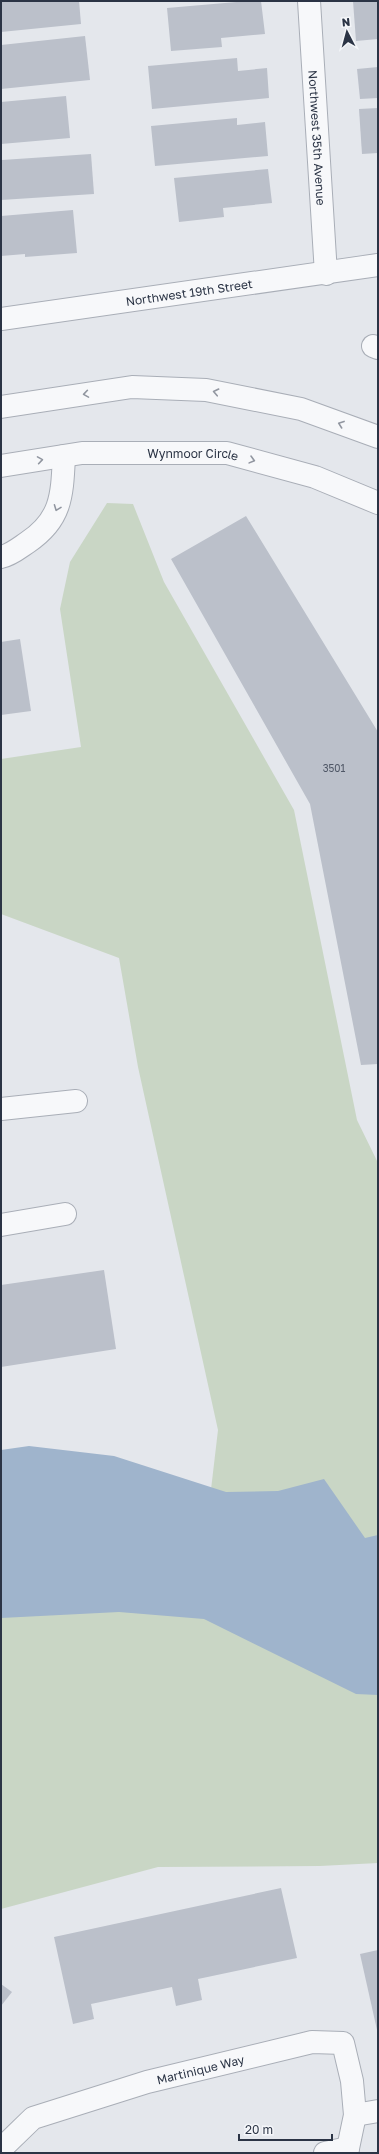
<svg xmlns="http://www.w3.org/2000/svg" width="379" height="2154" font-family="'Golos Text',sans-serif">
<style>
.green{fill:#c9d6c5}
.water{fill:#9fb4cc}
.building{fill:#bbc0ca}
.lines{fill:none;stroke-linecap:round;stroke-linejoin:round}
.minor-casing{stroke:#a9aeb7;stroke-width:24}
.minor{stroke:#f7f8fa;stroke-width:22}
.oneway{stroke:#9196a0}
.labels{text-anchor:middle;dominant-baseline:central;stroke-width:3;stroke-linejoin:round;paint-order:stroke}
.number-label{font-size:10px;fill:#4f5766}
.street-label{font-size:12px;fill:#2b3445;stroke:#f4f6f9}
</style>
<rect width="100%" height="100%" fill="#e4e7ec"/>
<polygon class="green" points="107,503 133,504 164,582 294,810 357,1120 378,1163 378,1863 320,1866 158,1867 1,1909 1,1523 208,1515 218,1430 138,1067 119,958 1,914 1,759 81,747 60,609 70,562"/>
<polygon class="water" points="29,1446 114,1456 226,1492 278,1491 324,1479 365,1538 378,1535 378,1695 356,1694 204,1619 119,1612 1,1618 1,1450"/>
<g class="building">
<polygon points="1,1 79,1 81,24 1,32"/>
<polygon points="248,1 261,1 265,34 221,38 222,47 171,51 167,8"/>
<polygon points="353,1 378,1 378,39 356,41"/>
<polygon points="85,36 90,80 1,89 1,45"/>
<polygon points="237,58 238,71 267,68 269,98 152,109 148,66"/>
<polygon points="378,67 378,98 360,99 357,69"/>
<polygon points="66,96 70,138 1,144 1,102"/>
<polygon points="378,108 378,153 362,154 359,109"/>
<polygon points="237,118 237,125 265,122 268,156 155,166 151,126"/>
<polygon points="91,154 94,194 1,200 2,160"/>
<polygon points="268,169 272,203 223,208 224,217 179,222 174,178"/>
<polygon points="73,210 77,253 25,257 25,254 1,256 1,216"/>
<polygon points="246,516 378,732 378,1064 361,1065 310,804 171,559"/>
<polygon points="20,639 31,711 1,715 1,642"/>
<polygon points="104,1270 116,1349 1,1367 1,1285"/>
<polygon points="281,1888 297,1958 198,1979 202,2000 176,2006 172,1987 91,2004 94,2019 73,2024 54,1937"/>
<polygon points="378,1950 378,2029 377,2030 360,1954"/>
<polygon points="1,1984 12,1992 1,2006"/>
</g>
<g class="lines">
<defs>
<g id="minor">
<path id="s1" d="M309,1L326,274"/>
<path id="s2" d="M1,319L378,265"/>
<polyline points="373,346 378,348"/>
<polyline points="1,407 132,387 206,390 301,409 378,437"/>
<path id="s3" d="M1,466L82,453H227L315,477L378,503"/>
<path d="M1,557C11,555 19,548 28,542C62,519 62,495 64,456"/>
<polyline points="1,1109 76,1101"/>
<polyline points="1,1225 65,1214"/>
<polyline points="355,2115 378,2111"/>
<path id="s4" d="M1,2149L33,2118L147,2082L312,2042L343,2043L352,2081L355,2115L347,2153"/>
<polyline points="325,2153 348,2148"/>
</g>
</defs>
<use href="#minor" class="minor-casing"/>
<use href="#minor" class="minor"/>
</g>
<defs><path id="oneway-chevron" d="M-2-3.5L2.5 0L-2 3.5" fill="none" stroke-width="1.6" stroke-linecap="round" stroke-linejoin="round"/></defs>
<g class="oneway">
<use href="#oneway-chevron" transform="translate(216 392) rotate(-168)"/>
<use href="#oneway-chevron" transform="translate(86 394) rotate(171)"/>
<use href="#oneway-chevron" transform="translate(341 424) rotate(-160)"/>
<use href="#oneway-chevron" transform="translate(40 460) rotate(-9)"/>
<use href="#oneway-chevron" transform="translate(252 460) rotate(15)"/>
<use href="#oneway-chevron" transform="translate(57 508) rotate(111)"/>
</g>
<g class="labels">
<g class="number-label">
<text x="334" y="768">3501</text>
</g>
<g class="street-label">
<text stroke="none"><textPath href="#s1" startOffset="137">Northwest 35th Avenue</textPath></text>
<text stroke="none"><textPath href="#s2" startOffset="190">Northwest 19th Street</textPath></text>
<text stroke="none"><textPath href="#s3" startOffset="193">Wynmoor Circle</textPath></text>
<text stroke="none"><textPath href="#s4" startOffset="219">Martinique Way</textPath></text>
</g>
</g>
<rect width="379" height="2154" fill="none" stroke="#2b3445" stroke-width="4"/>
<g transform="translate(347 32) rotate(354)" stroke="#f4f6f9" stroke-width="3" paint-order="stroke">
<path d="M0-3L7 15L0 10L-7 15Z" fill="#2b3445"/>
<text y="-6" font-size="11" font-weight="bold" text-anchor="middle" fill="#2b3445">N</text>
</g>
<path d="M239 2134v6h93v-6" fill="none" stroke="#2b3445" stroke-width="2"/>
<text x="245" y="2134" font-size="12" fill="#2b3445" stroke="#f4f6f9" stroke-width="3" paint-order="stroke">20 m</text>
</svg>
